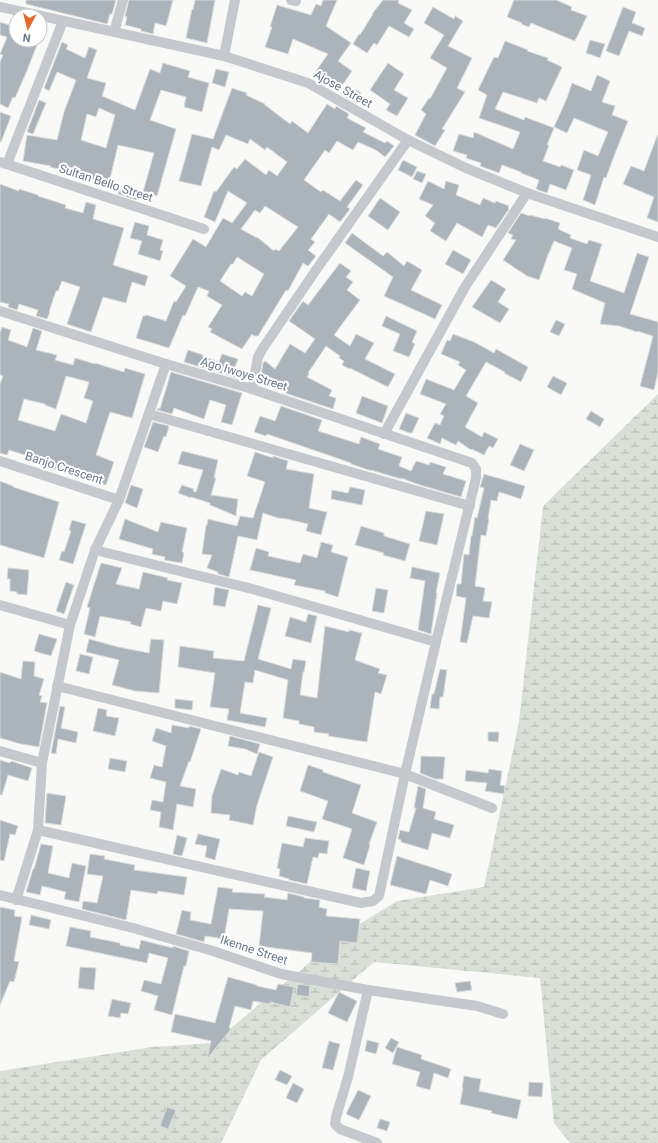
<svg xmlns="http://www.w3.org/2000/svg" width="658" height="1143" font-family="Roboto,sans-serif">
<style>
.wetland{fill:url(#wetland-marsh)}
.building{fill:#abb3bb;stroke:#dbdcda;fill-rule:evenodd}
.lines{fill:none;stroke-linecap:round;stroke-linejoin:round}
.minor{stroke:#c5c9cd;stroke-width:10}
.labels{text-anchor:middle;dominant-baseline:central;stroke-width:4;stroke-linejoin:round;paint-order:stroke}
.street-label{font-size:12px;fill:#687789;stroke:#fff}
</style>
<defs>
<pattern id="wetland-marsh" width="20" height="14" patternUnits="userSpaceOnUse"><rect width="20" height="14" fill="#d9dfd6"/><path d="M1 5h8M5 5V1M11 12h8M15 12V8" fill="none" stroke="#b4bab3"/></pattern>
</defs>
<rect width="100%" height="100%" fill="#f9faf7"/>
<polygon class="wetland" points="658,394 658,1143 570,1143 554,1123 540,978 374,962 261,1060 221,1143 0,1143 0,1071 152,1047 213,1043 345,933 397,901 484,887 519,722 543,506"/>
<g class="building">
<polygon points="26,0 116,0 112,14 110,14 107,24 26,4"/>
<polygon points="129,0 173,0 166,26 155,23 153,34 141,31 141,29 125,25 127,17 125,16"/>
<polygon points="195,0 215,0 207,43 186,38 192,9 193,10"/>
<polygon points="323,0 337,0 326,26 351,43 338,61 352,71 341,87 327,77 326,78 316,71 328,54 293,39 288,54 265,47 272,27 270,27 277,5 311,15 316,4 321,6"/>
<polygon points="383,0 399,0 398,3 412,10 404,23 414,29 409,37 389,26 377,45 374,43 367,53 353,44 359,34 360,35 373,14 372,14"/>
<polygon points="514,0 556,0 572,7 571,10 587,16 576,39 575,39 575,41 531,23 529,27 521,24 522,23 507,17"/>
<polygon points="433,7 454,19 455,16 463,21 448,46 472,58 457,88 465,92 442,129 445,130 435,146 415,135 426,114 421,110 429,98 430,99 447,68 430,58 444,35 424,23"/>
<polygon points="623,7 636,12 632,23 645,28 642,36 629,31 619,56 606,51"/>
<polygon points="15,17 16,17 16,40 39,40 26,73 15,98 13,97 8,108 0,104 0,62 3,55 0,54 7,37 0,35 0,22 12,26"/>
<polygon points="590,40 605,44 600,58 586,53"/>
<polygon points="505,41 528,50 527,51 548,58 547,60 562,67 546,101 539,98 537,103 503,92 495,109 524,120 525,117 554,128 547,145 549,145 543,161 560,167 561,165 574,170 566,190 550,184 547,193 541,191 536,189 539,180 521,173 521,172 502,165 499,173 480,166 481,163 466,158 467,155 453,151 459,134 473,138 474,132 513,149 520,132 479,118 487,95 478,90 494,57 498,58"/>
<path d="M62,42L68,45L66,49L85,58L89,47L97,50L87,78L106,83L102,96L135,110L150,69L160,73L163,63L190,71L188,77L209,83L202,112L184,107L186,97L161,90L150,120L176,129L157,196L143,192L154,153L118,145L109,183L94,180L74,174V173L50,167L51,166L23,161L27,135L57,140L64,112L76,80L57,72L49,91L44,88ZM99,108L115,115L106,148L81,140L87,114L96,117Z"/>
<polygon points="388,63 404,74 394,90 408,98 397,116 386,110 390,104 370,90"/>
<polygon points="216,69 229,72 225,87 212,83"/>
<polygon points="597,75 610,81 602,102 615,106 612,115 628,121 614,156 606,178 604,177 595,205 583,200 591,175 577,170 584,150 598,156 608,132 574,118 567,133 554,127 567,98 572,83 591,91"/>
<polygon points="348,85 361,93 356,103 342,95"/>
<path d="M232,88L247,93L246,95L265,104V105L290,124L292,121L308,133L327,104L335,109L336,106L349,114L347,118L366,128L363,132L385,143L387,141L394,146L385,157L376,150L358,142L353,150L337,141L329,153L325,150L304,180L321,192L323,190L340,201L356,180L363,185L347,207L350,209L340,222L329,214L311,239L315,242L308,250L316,256L308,266L303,263L288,291L286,290L258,336H254L252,334L242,349L210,332L212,329L208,327L222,305L207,296L209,291L198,287L185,316L183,315L169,348L136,338L143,316H145L146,315L166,321L174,301L176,302L186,286L170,276L193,239L206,247L223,218L232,223L247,203L228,191L215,222L204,217L214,191L216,192L234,167L237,169L245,159L266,175L269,170L277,176L287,162L267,147L265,150L250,139L248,144L226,135L219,150L212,147L201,186L179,181L192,134L213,139ZM265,206L298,227L279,251L275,249L274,251L257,237V238L241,229L255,210L260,213ZM237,257L264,274L252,296L245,292L242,296L220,281L231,264H233Z"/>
<polygon points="39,100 46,103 33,134 27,132"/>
<polygon points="0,112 11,116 1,142 0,142"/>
<polygon points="657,136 658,136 658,222 647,218 654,197 623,184 631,166 644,171"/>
<polygon points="403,160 417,167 412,177 398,170"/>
<polygon points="417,171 426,174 422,183 413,179"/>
<polygon points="428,181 444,189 446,181 459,185 456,195 480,205 483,198 495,203 496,201 509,206 508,208 509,209 496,228 488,225 482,237 457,223 446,241 430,231 435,223 425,216 433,205 419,199"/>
<polygon points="0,184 19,191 19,189 38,195 38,196 66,205 65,208 83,213 86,202 96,205 93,219 124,228 113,265 148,276 145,286 132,282 126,303 103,297 91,332 67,324 80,287 62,281 58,291 56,291 49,312 50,312 47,319 36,316 38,310 19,304 17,310 8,307 9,304 0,302"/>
<polygon points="121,187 138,193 136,200 118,194"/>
<polygon points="380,198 400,212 388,230 368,216"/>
<polygon points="521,213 530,216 530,215 545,219 545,218 560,223 558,229 571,235 570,238 587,244 589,240 602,244 590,281 624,293 637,253 649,257 630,314 658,322 658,372 654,390 640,386 653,336 637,331 637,332 619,326 600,324 605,303 572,289 577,274 564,270 572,248 554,241 549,253 549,252 539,280 527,276 503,260 516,240 511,239 513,235 508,233"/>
<polygon points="135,222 149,226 147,235 163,240 160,250 163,251 160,261 138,254 142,241 130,238"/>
<polygon points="352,233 383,256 387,252 404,266 407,261 422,270 411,290 442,305 435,319 384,296 393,277 345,243"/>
<polygon points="453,250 471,260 463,274 445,264"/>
<polygon points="340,263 351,271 346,277 353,282 347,290 360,300 334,335 350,346 356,334 374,343 365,359 395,374 388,387 350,368 350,369 342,365 344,361 339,358 340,356 326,346 308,373 309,374 307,377 332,390 329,396 336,398 333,409 285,393 286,392 281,388 283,385 267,376 265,378 261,375 263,363 265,361 275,369 290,344 305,353 315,339 289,321 303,301 308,305"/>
<polygon points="491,280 506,289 498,302 509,309 500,323 472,307"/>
<polygon points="386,316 417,331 412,342 415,344 409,357 393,351 400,334 382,326"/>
<polygon points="556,320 565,324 559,336 550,332"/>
<path d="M2,327L11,330L8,340L27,347L33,328L42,331L36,350L57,355L55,360L73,365L75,358L95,364V363L124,372L125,368L145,374L132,418L110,412L96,455L114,462L106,485L96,482L97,480L63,469V472L33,461L34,458L9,450L7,455L0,453V384L3,376L0,375V333ZM66,376L89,382L84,398L93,401L86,423L61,414L55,431L18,420L24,399L45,404V405L56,409Z"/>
<polygon points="453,334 474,342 494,353 496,349 528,367 521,382 504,373 505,372 486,362 466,396 478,403 465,427 482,437 484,432 498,439 493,448 489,446 484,455 472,449 471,450 458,441 456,445 442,438 440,444 427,438 435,423 440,425 444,416 440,414 446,404 420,394 426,379 454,390 466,370 458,365 460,362 441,354 447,340 450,341"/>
<polygon points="188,350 203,355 202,356 219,362 222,354 238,359 234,369 243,372 240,379 184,362"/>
<polygon points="171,372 242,393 232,425 221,422 226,405 210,400 204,419 174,408 172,414 157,410 158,408 160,409"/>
<polygon points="553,376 567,383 561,395 547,387"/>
<polygon points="362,396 388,406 382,423 356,413"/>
<polygon points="281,406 322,420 318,431 359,444 361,437 380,444 378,449 402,457 399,466 411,471 416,461 429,465 430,462 446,467 443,474 466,481 461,497 420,485 401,478 401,479 371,470 371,471 369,470 351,464 351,463 267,434 266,436 254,432 260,416 275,421"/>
<polygon points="591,411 604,419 600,427 586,419"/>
<polygon points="406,413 419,418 412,433 409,433 399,429"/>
<polygon points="153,422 169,426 166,437 164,436 158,452 144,447"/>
<polygon points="520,444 534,450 524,471 510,465"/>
<polygon points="182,451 218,460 214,478 216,478 211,495 238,499 236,516 210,505 210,503 191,497 191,498 178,493 182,485 194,489 193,491 196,492 203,470 178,464"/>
<polygon points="255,452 273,458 273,456 288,461 286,469 314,474 309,508 327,512 321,535 306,531 308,524 287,519 278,518 263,513 257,540 238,536 229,577 218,574 218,572 207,568 212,555 202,554 206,525 207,525 208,519 237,526 240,516 253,518 265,482 247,476"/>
<polygon points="484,474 525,486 521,499 499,492 497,501 491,500 488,519 489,519 486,536 481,535 475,586 485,588 483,601 492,602 489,618 473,616 467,643 460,642 466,598 456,596 457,584 461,584 464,554 469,555 471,536 472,536 475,517 477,518 484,488 480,487"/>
<polygon points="0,481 13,486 13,487 59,502 44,558 0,545"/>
<polygon points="131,485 143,489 137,508 125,503"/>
<polygon points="350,487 365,490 362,505 331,499 332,490 348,493"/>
<polygon points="426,511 444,514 437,545 419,541"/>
<polygon points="125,519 158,532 161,522 187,528 182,552 184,553 182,563 164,560 165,557 152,554 153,549 119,539"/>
<polygon points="72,520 86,524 73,564 59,560 62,551 64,552 71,531 69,530"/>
<polygon points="361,526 384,533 384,536 410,544 405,561 383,555 384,553 355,545"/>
<polygon points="321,542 333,545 331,552 348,557 338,597 325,593 325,591 294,585 296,580 250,570 256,548 269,552 268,556 300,563 303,554 317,558"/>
<polygon points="101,563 122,568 116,584 139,589 143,572 168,578 167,580 182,583 177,604 163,601 161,611 146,608 141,627 130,624 131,622 100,616 95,637 84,634 90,608 87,607"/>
<polygon points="412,567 440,573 436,593 437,593 431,634 418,630 425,581 410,578"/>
<polygon points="8,568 29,570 27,595 17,594 17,592 10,591 10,579 7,579"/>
<polygon points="66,582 74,585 64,614 56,611"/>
<polygon points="215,587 229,590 225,607 213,605"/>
<polygon points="376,588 388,590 384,613 372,611"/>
<polygon points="258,605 271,608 258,659 291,669 293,659 306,661 304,672 303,672 300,695 317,698 325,626 349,632 349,630 362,633 355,660 380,669 378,673 387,675 381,694 375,692 367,742 328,736 329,734 314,732 314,727 299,724 299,721 283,718 288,680 255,670 253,683 245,682 240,713 267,718 265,727 227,720 229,709 210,707 215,673 178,667 180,646 214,651 213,658 244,661"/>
<polygon points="308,614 317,616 311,643 285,636 290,617 306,622"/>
<polygon points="39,634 57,639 51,656 34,651"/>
<polygon points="89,639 118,647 149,653 151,639 164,640 159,693 135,691 112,685 119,660 86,652"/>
<polygon points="80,654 93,657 89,674 76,671"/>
<polygon points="23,661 35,662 34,676 44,679 39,695 42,696 40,702 47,703 39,747 21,744 0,738 0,672 21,679"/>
<polygon points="440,669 447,670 443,697 440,697 439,709 430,708 432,694 434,694"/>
<polygon points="175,699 193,701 192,710 175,708"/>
<polygon points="60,706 65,707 61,728 78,732 76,743 58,739 56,754 51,753"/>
<polygon points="98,708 107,710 106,716 119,718 115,736 93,731"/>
<polygon points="172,725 189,728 189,726 201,729 190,762 189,761 180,786 196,789 193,807 177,804 173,830 159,827 161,812 150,810 152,800 163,802 166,782 150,778 154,765 162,767 166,746 152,741 156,728 171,733"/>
<polygon points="488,732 499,732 498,742 488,741"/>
<polygon points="230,736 260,744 257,754 245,749 228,746"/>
<polygon points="259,752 273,757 257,805 253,825 229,820 230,815 211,813 212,796 221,769 238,775 239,772 251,776"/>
<polygon points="421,756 445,757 443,779 435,779 420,773"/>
<polygon points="110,758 127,761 125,772 108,769"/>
<polygon points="0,760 10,763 11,761 32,768 28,781 8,775 2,795 0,795"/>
<polygon points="308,765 323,770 323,772 361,785 352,813 377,822 369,844 370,845 364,865 343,858 352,829 322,819 328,801 300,791"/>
<polygon points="489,769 502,771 500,785 505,786 504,794 485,791 487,783 465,781 466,770 488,773"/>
<polygon points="418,786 426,789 423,808 436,812 434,819 454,825 450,838 432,833 428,850 401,842 401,840 398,839 400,830 409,832 416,808 414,808"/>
<polygon points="47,793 66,796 61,825 45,823"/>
<polygon points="288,816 317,822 314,832 286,826"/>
<polygon points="0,820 18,826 15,835 10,834 4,861 0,860"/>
<polygon points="198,834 220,839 215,860 205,857 207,846 195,844"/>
<polygon points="177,835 187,838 182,856 173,854"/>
<polygon points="305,838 329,841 327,854 319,853 318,858 313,857 307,884 289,880 289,879 279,876 280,869 277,868 282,843 303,847"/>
<polygon points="41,844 53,846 48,873 69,878 72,863 86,866 79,902 64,899 66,892 42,886 40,895 26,892 33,869 34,869"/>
<polygon points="90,854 105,856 104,859 135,865 134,870 187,877 184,895 158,891 157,894 131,890 126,920 82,909 83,901 97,903 103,876 87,874"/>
<polygon points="397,856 452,874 448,886 430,880 426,894 390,885"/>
<polygon points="356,868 370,871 366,891 352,888"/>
<polygon points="218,887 233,889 232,892 265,894 264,897 287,900 288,893 304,897 304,898 320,900 319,907 327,909 326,916 360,919 357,943 340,941 338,964 311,962 312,953 259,946 263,911 245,910 229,909 224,939 205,936 204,942 176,934 182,910 191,912 190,920 211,924"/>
<polygon points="0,907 15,910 14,916 22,917 14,961 19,962 14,982 10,981 0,1005"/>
<polygon points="31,915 51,920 49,929 29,925"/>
<polygon points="70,927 91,931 90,937 120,943 120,945 139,949 141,940 173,948 173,946 189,951 186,966 184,966 172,1015 154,1010 158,996 141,991 144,980 161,984 168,958 149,953 147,963 66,946"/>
<polygon points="80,967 96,968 94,990 78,988"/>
<polygon points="228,977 257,985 257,986 276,990 278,984 294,987 290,1007 270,1002 270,1004 253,1001 251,1010 235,1006 229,1028 231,1029 207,1059 211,1041 171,1032 175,1014 215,1023"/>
<polygon points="470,981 472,990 457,992 455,983"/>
<polygon points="298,984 310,986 309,997 296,995"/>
<polygon points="339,992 357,1001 347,1022 328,1013"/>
<polygon points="112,999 131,1003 128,1014 121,1013 120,1018 108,1016"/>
<polygon points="391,1038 399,1042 393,1053 385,1048"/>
<polygon points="367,1040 379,1043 376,1054 365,1051"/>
<polygon points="329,1041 340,1044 333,1070 322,1068"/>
<polygon points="397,1047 422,1055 421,1059 451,1069 448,1078 434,1073 430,1090 416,1086 420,1072 392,1064"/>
<polygon points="280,1070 292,1076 287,1085 275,1080"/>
<polygon points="464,1076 481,1079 479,1091 521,1100 517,1119 491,1113 492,1111 460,1104 463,1088 462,1088"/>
<polygon points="529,1082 543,1083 542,1097 528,1096"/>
<polygon points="293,1083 304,1089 297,1103 286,1098"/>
<polygon points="358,1090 371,1096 359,1120 346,1114"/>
<polygon points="167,1107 176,1110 168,1129 160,1126"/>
<polygon points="380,1119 390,1122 387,1131 377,1128"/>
</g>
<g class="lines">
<g class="minor">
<polyline points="291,0 296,1"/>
<polyline points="0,7 224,56 308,83 408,140 466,168 527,193 658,237"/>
<polyline points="114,32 123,0"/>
<polyline points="224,56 235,0"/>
<polyline points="0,162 204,229"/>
<polyline points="7,164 63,21"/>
<polyline points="0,311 166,364 252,389 472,463 476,469 476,478 436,642 405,774 379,896 373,901 361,903 38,830"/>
<polyline points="252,389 258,357 263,348 316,270 408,140"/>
<polyline points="149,414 470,506"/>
<polyline points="384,434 465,287 527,193"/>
<polyline points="0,461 119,500"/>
<polyline points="95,550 256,590 436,642"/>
<polyline points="0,605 70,625"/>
<polyline points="57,686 405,774 492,808"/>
<polyline points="0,751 42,763"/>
<polyline points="0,895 133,928 213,951 281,974 368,990 477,1006 503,1014"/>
<polyline points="16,900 38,830 42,763 70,625 95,550 119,500 166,364"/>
<polyline points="368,990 348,1077 336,1117 335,1124 340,1129 377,1143"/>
</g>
</g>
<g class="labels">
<g class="street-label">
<text transform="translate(343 89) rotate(29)">Ajose Street</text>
<text transform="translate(106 183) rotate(18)">Sultan Bello Street</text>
<text transform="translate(244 374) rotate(17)">Ago Iwoye Street</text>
<text transform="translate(64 468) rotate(18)">Banjo Crescent</text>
<text transform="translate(254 950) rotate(18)">Ikenne Street</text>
</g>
</g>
<g transform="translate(28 28) rotate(187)"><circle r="19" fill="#ffffff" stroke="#c3c9d0"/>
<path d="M0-3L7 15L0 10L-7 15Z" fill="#e7692a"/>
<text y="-6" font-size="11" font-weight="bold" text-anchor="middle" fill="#687789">N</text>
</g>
</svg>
